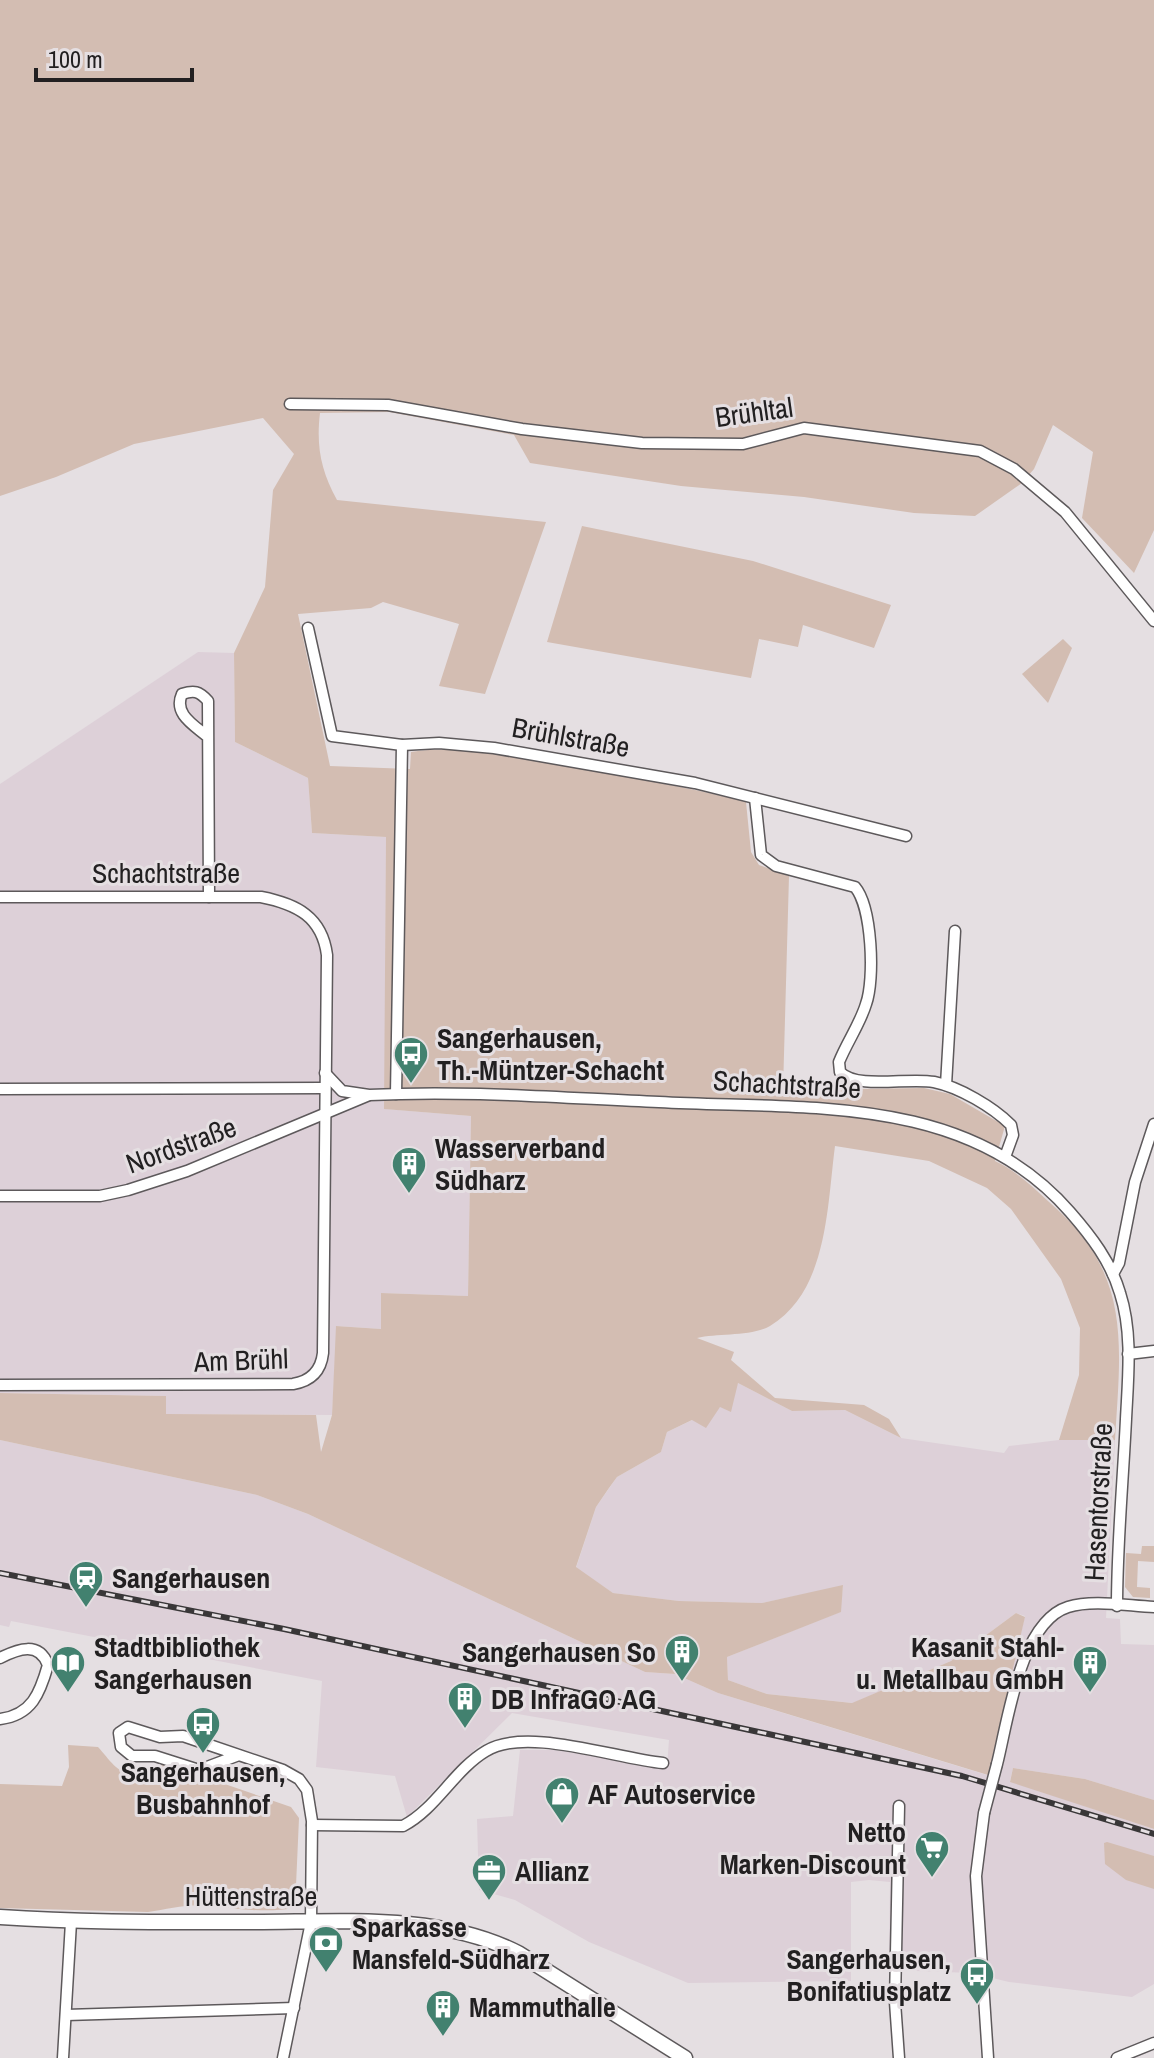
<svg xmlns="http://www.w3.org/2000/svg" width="1154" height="2058" font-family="'Archivo Narrow',sans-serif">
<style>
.built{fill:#ddd0d8}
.green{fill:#d3bdb2}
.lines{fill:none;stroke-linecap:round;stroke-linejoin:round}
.street-casing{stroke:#5d595b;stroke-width:13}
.secondary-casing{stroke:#5d595b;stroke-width:17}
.street{stroke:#fff;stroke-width:10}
.secondary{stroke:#fff;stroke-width:14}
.rail-casing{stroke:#393738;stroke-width:6}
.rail{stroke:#e5dfe2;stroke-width:3;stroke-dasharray:9;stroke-linecap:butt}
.street-bridge-casing{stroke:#5d595b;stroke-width:13;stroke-linecap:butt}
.street-bridge{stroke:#fff;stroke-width:10}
.labels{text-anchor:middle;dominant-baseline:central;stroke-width:6;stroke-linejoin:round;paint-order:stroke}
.street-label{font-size:28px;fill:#222021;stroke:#e5dfe2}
.poi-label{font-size:28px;font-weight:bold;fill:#222021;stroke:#e5dfe2;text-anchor:start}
</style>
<rect width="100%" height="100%" fill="#e5dfe2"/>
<g class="built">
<polygon points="198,652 234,653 235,742 308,778 312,833 386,837 385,1109 471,1116 468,1296 381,1293 381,1329 337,1326 332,1415 166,1414 165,1396 0,1393 0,784"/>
<polygon points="738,1383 792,1411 845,1410 901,1438 1004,1453 1009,1446 1059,1440 1115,1440 1106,1618 1120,1619 1121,1644 1154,1645 1154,1800 1085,1779 1013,1768 1010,1781 1154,1829 1154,1984 1132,1997 1009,1982 972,1973 889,1970 890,1882 869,1880 851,1882 851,1981 688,1983 589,1942 515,1900 479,1890 477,1819 513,1816 520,1750 554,1750 667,1767 669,1740 512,1713 407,1817 395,1776 316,1767 322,1681 11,1621 9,1627 0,1625 0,1440 257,1495 308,1514 645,1672 675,1674 718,1693 987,1775 1025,1616 1016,1613 951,1661 853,1703 767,1694 728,1680 727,1657 840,1612 843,1586 762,1603 679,1601 613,1593 576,1568 596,1507 617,1477 661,1452 667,1432 720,1407"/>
</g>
<g class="green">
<path d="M0,0H1154V530L1134,573L1082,518L1093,452L1053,425L1034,469L1022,483L975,516L914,513L804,497L681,486L530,463L514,435L389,412L320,413C316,446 321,471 337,500L546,522L485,694L439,686L459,624L383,602L371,608L298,614L330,766L410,769L411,752C464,744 518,757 570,767C629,777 688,787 746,802L751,852L759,865L789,876L783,1090L924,1088L950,1094L1005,1126L995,1161C1015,1170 1032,1186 1048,1201C1132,1273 1121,1340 1115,1440H1059L1079,1375L1080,1328L1061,1279L1011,1209L987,1188L929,1161L835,1146C827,1206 828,1291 770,1326C751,1337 718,1333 697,1338L734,1352L731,1360L775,1398L864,1405L889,1419L901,1438L845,1410L792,1411L738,1383L731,1412L720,1407L706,1428L692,1420L667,1432L661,1452L617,1477L609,1488L596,1507L576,1567L613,1593L679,1601L762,1603L843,1585L841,1612L727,1657L728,1680L767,1694L852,1703L951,1661L1016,1613L1025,1617L988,1775L718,1693L675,1674L645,1672L308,1514L257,1495L0,1440V1393L166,1396V1414L316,1415L321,1452L332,1415L336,1326L381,1329V1293L468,1296L471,1116L384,1109L386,837L312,833L308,778L235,742L234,653L265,587L273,490L294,454L263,418L134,444L56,477L0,496Z"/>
<polygon points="582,526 753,561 891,605 874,648 803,625 798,647 759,639 751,678 547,642"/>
<polygon points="1063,639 1072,648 1048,703 1022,674"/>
<polygon points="1142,1546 1154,1546 1154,1562 1138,1561 1137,1587 1150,1588 1150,1598 1133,1597 1125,1587 1126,1553 1141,1554"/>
<path d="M68,1745L98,1747C111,1761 120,1779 142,1773L150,1766L167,1764L291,1807L299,1818L295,1908C267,1913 239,1909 211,1906C189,1903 169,1909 148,1912L0,1908V1784L62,1786L69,1767Z"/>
<polygon points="1013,1768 1085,1779 1154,1800 1154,1829 1010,1782"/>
<polygon points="1107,1842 1154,1856 1154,1889 1126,1880 1105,1864 1104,1843"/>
</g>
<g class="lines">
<defs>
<g id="street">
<polyline points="290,404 388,405 522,429 642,443 743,444 804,428 980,451 1014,469 1065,512 1154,621"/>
<polyline points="308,628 332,736 402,745 439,743 494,748 695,783 906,836"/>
<path d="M208,737C194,725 173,714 182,694C194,690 199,691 208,701L209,897"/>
<path d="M755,798L761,855L776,866L855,887C872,907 875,979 866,1004C860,1024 847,1042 839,1062L840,1072C858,1090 908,1077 934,1082C959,1087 993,1107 1011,1125L1013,1135L1005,1157"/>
<path d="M0,897H261C297,904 322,917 327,955L323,1353C321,1371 311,1381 293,1384L0,1385"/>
<path d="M325,1073L342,1091L369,1095C465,1090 563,1098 659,1102C802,1110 966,1092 1070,1212C1091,1236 1111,1262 1120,1293C1133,1333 1128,1378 1126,1419C1123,1481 1117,1544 1117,1606"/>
<polyline points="946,1085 955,931"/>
<polyline points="0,1089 324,1088"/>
<polyline points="396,1094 402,745"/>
<polyline points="0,1196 100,1196 128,1190 187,1171 367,1096"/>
<polyline points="1113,1274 1119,1263 1135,1182 1154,1124"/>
<polyline points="1128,1354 1154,1351"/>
<path d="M0,1658C18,1649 39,1641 48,1665C40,1693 32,1715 0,1719"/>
<polyline points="239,1755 199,1770 155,1756 132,1756 121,1747 119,1733 128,1727 160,1737 183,1736 283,1770 299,1779 307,1790 312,1821 311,1922 283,2058"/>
<path d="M997,1764C1008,1721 1020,1622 1068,1607C1093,1599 1128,1606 1154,1607"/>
<polyline points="984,1813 976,1876 988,2058"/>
<path d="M312,1825L403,1826C436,1809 454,1770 486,1751C526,1726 617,1759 663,1763"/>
<polyline points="66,2015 294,2008"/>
<polyline points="63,2058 71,1922"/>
<polyline points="899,2058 895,2002 899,1806"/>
<polyline points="1117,2058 1154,2043"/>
</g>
<path id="secondary" d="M0,1917C85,1923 170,1922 255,1922C341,1922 440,1913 518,1953L685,2058"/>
</defs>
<use href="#street" class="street-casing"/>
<use href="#secondary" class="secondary-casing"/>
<use href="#street" class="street"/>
<use href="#secondary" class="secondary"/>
<defs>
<polyline id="rail" points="0,1573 284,1629 962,1776 1154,1834"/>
</defs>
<use href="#rail" class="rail-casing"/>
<use href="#rail" class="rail"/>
<defs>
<polyline id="street-bridge" points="984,1813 997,1764"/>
</defs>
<use href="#street-bridge" class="street-bridge-casing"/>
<use href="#street-bridge" class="street-bridge"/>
</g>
<defs>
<symbol id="bus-pin" viewBox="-11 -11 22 30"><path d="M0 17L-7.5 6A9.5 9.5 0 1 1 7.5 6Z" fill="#42816f" stroke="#e5dfe2"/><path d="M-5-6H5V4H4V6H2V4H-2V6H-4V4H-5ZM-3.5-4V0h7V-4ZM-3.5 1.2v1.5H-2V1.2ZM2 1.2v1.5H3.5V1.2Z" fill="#fff"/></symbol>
<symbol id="building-pin" viewBox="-11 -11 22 30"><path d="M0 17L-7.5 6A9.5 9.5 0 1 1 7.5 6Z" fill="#42816f" stroke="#e5dfe2"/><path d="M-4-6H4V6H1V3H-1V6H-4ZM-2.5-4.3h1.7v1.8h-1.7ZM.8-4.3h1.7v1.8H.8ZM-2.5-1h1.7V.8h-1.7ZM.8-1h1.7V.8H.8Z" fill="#fff"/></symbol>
<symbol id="station-pin" viewBox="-11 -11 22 30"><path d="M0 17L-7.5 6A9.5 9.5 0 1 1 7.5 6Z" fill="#42816f" stroke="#e5dfe2"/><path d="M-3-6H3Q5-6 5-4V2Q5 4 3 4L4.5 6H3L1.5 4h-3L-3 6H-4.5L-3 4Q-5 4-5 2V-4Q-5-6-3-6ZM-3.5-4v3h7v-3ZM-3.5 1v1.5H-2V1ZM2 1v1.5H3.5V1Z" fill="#fff"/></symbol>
<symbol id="library-pin" viewBox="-11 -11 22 30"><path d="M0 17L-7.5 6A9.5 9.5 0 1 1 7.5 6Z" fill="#42816f" stroke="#e5dfe2"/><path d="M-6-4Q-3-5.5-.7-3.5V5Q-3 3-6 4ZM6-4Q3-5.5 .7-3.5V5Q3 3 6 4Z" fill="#fff"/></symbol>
<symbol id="shop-pin" viewBox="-11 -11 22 30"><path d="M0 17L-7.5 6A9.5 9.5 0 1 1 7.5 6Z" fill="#42816f" stroke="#e5dfe2"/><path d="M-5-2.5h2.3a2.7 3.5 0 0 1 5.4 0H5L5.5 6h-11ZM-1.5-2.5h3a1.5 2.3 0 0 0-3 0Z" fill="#fff"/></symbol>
<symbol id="supermarket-pin" viewBox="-11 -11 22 30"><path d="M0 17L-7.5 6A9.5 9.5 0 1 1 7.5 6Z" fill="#42816f" stroke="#e5dfe2"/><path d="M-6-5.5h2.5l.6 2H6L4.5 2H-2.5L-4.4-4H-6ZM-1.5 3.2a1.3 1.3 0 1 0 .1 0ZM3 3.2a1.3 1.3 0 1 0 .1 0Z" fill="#fff"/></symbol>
<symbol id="office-pin" viewBox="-11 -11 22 30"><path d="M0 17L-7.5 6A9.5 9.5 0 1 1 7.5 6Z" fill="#42816f" stroke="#e5dfe2"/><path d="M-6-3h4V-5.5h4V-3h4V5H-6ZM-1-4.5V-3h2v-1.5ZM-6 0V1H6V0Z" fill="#fff"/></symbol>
<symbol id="bank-pin" viewBox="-11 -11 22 30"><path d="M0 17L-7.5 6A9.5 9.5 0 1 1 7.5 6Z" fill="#42816f" stroke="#e5dfe2"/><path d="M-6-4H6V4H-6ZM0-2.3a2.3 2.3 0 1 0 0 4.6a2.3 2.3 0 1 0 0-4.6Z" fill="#fff"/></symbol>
</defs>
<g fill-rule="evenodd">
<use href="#bus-pin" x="391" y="1034" width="40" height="54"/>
<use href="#building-pin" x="389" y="1144" width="40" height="54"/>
<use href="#station-pin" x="66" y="1558" width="40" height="54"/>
<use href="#building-pin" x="662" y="1632" width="40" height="54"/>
<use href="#library-pin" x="48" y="1643" width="40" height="54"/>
<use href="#building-pin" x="1070" y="1643" width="40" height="54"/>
<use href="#building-pin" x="445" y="1679" width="40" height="54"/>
<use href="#bus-pin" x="183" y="1704" width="40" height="54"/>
<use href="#shop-pin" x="542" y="1774" width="40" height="54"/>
<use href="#supermarket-pin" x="912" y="1828" width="40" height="54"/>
<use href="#office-pin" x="469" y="1851" width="40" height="54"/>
<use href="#bank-pin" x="306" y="1923" width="40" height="54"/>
<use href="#bus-pin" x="957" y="1955" width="40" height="54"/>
<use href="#building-pin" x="423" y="1987" width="40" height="54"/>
</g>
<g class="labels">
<g class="street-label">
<text transform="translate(754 412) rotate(-8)">Brühltal</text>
<text transform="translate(571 737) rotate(10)">Brühlstraße</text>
<text x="166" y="873">Schachtstraße</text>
<text transform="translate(787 1084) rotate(3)">Schachtstraße</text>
<text transform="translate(181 1145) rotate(-20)">Nordstraße</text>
<text transform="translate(241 1360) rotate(-2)">Am Brühl</text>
<text transform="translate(1098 1502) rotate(-87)">Hasentorstraße</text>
<text x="251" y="1896">Hüttenstraße</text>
</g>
<g class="poi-label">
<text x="437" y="1038">Sangerhausen,<tspan x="437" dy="32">Th.-Müntzer-Schacht</tspan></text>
<text x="435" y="1148">Wasserverband<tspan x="435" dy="32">Südharz</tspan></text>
<text x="112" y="1578">Sangerhausen</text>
<text x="94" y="1647">Stadtbibliothek<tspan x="94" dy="32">Sangerhausen</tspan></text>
<text x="1064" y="1647" text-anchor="end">Kasanit Stahl-<tspan x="1064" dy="32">u. Metallbau GmbH</tspan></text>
<text x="656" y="1652" text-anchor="end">Sangerhausen So</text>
<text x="491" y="1699">DB InfraGO AG</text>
<text x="203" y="1772" text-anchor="middle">Sangerhausen,<tspan x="203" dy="32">Busbahnhof</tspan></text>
<text x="588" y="1794">AF Autoservice</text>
<text x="906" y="1832" text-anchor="end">Netto<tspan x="906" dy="32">Marken-Discount</tspan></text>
<text x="515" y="1871">Allianz</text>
<text x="352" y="1927">Sparkasse<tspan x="352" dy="32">Mansfeld-Südharz</tspan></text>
<text x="951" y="1959" text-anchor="end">Sangerhausen,<tspan x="951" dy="32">Bonifatiusplatz</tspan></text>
<text x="469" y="2007">Mammuthalle</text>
</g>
</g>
<path d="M36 68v12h156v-12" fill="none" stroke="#222021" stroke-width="4"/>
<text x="48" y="68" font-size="24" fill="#222021" stroke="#e5dfe2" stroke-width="6" paint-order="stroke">100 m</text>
</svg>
